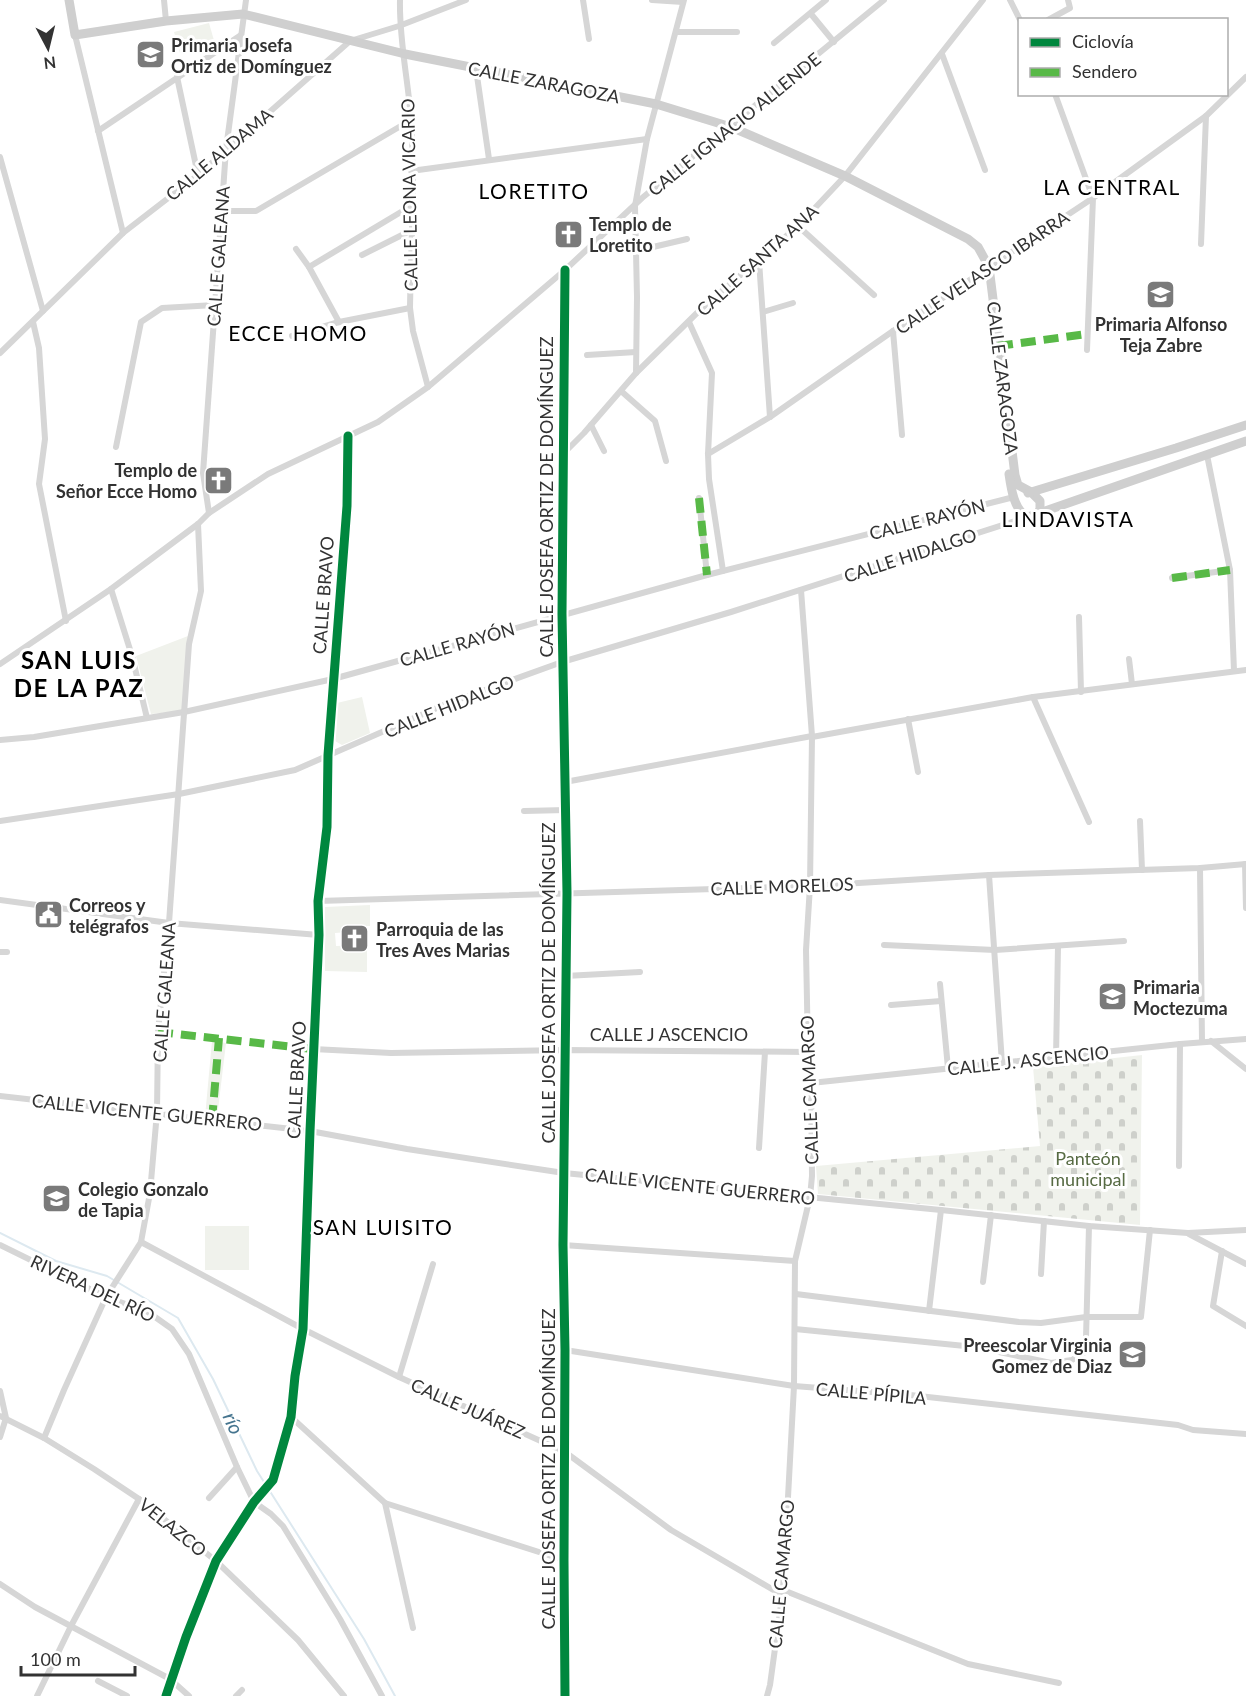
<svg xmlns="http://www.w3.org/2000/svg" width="1246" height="1696" font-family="Lato,sans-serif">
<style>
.cemetery{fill:url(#cemetery-stones)}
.green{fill:#f0f2ec}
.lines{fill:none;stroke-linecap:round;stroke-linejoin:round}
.stream{stroke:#dde9f0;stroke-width:2}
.street{stroke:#d6d6d6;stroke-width:6}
.secondary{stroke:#cfcfcf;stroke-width:9}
.quiet{stroke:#58b947;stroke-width:8;stroke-dasharray:15 8;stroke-linecap:butt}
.cycleway-casing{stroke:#fff;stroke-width:13}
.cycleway{stroke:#00873e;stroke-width:9}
.labels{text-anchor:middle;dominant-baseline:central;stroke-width:6;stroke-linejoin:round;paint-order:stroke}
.poi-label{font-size:18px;font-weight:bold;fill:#323232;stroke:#fff;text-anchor:start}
.street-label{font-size:18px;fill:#323232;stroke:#fff}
.park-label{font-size:18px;fill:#576b43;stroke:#fff}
.water-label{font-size:20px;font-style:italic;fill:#46758f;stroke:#fff}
.quarter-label{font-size:21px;letter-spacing:1.5px;fill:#000;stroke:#fff}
.district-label{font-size:24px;font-weight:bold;letter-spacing:1.5px;fill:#000;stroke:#fff}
</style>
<defs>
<pattern id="cemetery-stones" width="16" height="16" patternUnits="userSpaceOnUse" patternTransform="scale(1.5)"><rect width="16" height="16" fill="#f0f2ec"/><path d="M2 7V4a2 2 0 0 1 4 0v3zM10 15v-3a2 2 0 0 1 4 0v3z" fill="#ced0cb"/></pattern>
</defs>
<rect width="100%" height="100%" fill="#fff"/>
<polygon class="cemetery" points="1142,1055 1140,1225 818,1194 816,1166 1040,1146 1033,1067"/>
<g class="green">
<polygon points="209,23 215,44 180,53 174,32"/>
<polygon points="188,636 182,711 151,714 136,656"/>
<polygon points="362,697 370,733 342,745 335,741 337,703"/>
<polygon points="370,905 370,926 363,926 362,931 335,933 336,946 362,945 362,950 367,950 367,972 325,971 325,907"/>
<polygon points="212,1041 226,1043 217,1118 205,1117"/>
<rect x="205" y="1226" width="44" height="44"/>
</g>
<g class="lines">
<polyline class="stream" points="0,1233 56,1261 107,1276 178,1318 213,1379 257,1471 364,1639 395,1696"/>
<g class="street">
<polyline points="164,0 166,21"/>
<path d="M400,0C399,40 408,79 411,119C415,182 411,245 410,308L413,331L428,387"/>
<polyline points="583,0 589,39"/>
<polyline points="652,0 683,2"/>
<polyline points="1010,0 1020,20"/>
<polyline points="811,14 834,42"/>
<polyline points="1048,20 1070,8 1068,0"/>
<polyline points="676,32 737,32"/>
<polyline points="75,35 123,233"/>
<polyline points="774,43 826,0"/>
<polyline points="942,54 985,170"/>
<polyline points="476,69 489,159"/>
<polyline points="177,77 198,175"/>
<polyline points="1055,94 1093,198 1087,350"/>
<polyline points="98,131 241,35"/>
<polyline points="0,157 43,311"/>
<polyline points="411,171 647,139"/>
<polyline points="222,211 256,211 411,120"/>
<polyline points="798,226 874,295"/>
<polyline points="1201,244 1206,116"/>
<polyline points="296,249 309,267 339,322"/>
<polyline points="636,251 687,239"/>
<polyline points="362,255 412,230"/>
<polyline points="759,261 770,417"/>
<polyline points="309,267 411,206"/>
<polyline points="565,270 562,614 567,893 563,1245 565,1350 564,1560 565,1696"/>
<polyline points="763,312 793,303"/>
<polyline points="33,322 39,348 45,439 39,484 66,621"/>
<polyline points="689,322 712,373 708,454 709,479 723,571"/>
<polyline points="893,331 902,435"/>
<polyline points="292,336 339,322 410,308"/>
<polyline points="0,353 123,233 198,175 350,41 399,26 466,0"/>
<polyline points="587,355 636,352"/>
<polyline points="636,373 637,297 635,206 647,139 684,0"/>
<polyline points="621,391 655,421 666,461"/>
<polyline points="591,425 604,451"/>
<polyline points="116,447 141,322 162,308 215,305"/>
<polyline points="564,453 584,433 636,373 702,308 798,226 845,176 983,0"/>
<polyline points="708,454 770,417 893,331 1093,198 1206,116 1246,77"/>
<polyline points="1207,455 1230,570 1234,671"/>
<polyline points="699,498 707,575"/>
<polyline points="209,513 203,473 215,305 226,149 246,0"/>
<polyline points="1172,578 1230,570"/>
<polyline points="111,589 132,656 147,718"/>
<polyline points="1079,617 1081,692"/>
<polyline points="1129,659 1132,684"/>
<polyline points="0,664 111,589 198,524 209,513 268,474 378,422 428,387 565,270 642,198 884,0"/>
<polyline points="1033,697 1089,822"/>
<polyline points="908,719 918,772"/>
<polyline points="812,737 1033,697 1246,670"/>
<polyline points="0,740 34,737 184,712 333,679 707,575 1014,497"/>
<polyline points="565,782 812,736"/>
<polyline points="524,811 566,810"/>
<polyline points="0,821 179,794 295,770 446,704 562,662 731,612 1028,517"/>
<polyline points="1140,821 1142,870"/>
<polyline points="1245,864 1246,908"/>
<polyline points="1200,868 1202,1042"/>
<polyline points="989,875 1002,1063"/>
<polyline points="0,900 169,923 319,935"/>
<polyline points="318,901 810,886 989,875 1200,868 1246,864"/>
<polyline points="884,945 995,950 1124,941"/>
<polyline points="0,952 7,952"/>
<polyline points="565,976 640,972"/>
<polyline points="940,984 948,1068"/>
<polyline points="891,1005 941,1001"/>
<polyline points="1211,1041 1246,1069"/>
<polyline points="313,1049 391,1053 565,1050 808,1052"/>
<polyline points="1056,1058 1058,946"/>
<polyline points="811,1083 1180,1044 1246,1039"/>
<polyline points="0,1096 310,1131 407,1149 564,1173 941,1210 1089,1226 1188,1233 1246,1230"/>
<polyline points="759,1148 765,1052"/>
<polyline points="1179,1166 1180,1044"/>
<polyline points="1189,1234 1246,1264"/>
<polyline points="141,1242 303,1329 399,1377 565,1452 671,1530 782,1595"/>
<polyline points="0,1245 106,1297 148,1312 172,1329 189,1354 237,1467 254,1502 271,1514 283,1526 340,1619 382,1696"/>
<polyline points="563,1245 795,1261"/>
<polyline points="1222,1251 1213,1306 1246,1326"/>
<polyline points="1041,1274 1044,1221"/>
<polyline points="983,1282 991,1215"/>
<polyline points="796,1294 1019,1322 1041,1323 1086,1317 1141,1317 1150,1230"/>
<polyline points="929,1311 941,1210"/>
<polyline points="795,1329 975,1347 1051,1363 1072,1360 1085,1352 1086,1338 1089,1226"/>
<polyline points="565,1350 794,1386 910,1395 1178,1425 1193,1430 1246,1434"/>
<polyline points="399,1377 433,1264"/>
<polyline points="0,1391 6,1418 0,1437"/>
<polyline points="0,1416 44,1438 94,1469 139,1499 216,1561 298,1640 344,1696"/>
<polyline points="291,1417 385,1503 564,1560"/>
<polyline points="44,1438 64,1390 106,1297 141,1242 150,1193 157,1112 158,1032 169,923 189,644 201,591 198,524"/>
<polyline points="209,1498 237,1467"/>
<polyline points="385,1503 413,1628"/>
<polyline points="0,1584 35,1607 170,1679 189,1696"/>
<polyline points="783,1590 968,1664 1059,1683"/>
<polyline points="98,1681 127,1696"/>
<polyline points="37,1696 71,1626 139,1499"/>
<polyline points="166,1696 186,1637 216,1561 254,1502 273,1480 291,1417 295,1376 303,1329 310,1131 319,935 318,901 327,827 328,755 347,506 348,436"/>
<polyline points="236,1696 242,1690"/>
<polyline points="767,1696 770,1685 783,1590 794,1386 795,1261 810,1197 812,1176 811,1083 808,1052 806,950 810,886 812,736 801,590"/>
</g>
<g class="secondary">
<polyline points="69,0 75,35 166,21 243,14 405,54 656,104 731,127 845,176 968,239 978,247 989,267 1015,475 1018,485 1031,492 1040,501 1040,509 1038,513"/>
<path d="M1009,474C1011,488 1014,511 1028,517L1246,441"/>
<polyline points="1028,493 1176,448 1246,425"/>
</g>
<g class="quiet">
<polyline points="998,346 1087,334"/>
<polyline points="699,498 707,575"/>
<polyline points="1172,578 1230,570"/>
<polyline points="158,1032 313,1049"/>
<polyline points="212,1120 219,1038"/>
</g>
<defs>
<g id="cycleway">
<polyline points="565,270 562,614 567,893 563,1245 565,1350 564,1560 565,1696"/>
<polyline points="166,1696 186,1637 216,1561 254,1502 273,1480 291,1417 295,1376 303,1329 310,1131 319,935 318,901 327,827 328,755 347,506 348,436"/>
</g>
</defs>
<use href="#cycleway" class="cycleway-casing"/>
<use href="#cycleway" class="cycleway"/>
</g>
<defs>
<symbol id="school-square" viewBox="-11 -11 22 22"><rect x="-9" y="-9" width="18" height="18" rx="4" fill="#7a7a7a" stroke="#fff"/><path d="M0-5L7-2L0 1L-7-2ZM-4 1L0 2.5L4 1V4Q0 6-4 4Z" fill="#fff"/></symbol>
<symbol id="church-square" viewBox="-11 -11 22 22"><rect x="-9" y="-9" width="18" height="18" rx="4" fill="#7a7a7a" stroke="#fff"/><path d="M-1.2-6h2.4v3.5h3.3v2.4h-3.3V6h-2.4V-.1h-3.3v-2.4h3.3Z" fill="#fff"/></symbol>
<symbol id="civic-square" viewBox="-11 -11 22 22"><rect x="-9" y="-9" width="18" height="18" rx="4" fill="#7a7a7a" stroke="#fff"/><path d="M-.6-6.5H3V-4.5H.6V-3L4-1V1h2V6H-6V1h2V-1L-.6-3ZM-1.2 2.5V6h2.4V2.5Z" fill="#fff"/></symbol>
</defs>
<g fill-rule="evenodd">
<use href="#school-square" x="134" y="38" width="33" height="33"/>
<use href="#church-square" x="552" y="218" width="33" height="33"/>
<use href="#school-square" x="1144" y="278" width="33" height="33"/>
<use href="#church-square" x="202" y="464" width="33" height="33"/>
<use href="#civic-square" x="32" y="898" width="33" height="33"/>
<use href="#church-square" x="338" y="922" width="33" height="33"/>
<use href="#school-square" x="1096" y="980" width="33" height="33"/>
<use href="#school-square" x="40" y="1182" width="33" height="33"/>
<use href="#school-square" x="1116" y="1338" width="33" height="33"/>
</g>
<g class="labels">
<g class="poi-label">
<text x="171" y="45">Primaria Josefa<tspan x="171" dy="21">Ortiz de Domínguez</tspan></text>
<text x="589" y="224">Templo de<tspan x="589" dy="21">Loretito</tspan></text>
<text x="1161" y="324" text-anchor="middle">Primaria Alfonso<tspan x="1161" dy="21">Teja Zabre</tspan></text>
<text x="197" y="470" text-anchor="end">Templo de<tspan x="197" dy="21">Señor Ecce Homo</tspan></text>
<text x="69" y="905">Correos y<tspan x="69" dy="21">telégrafos</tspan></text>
<text x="376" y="929">Parroquia de las<tspan x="376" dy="21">Tres Aves Marias</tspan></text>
<text x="1133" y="987">Primaria<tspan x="1133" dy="21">Moctezuma</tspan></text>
<text x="78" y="1189">Colegio Gonzalo<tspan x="78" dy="21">de Tapia</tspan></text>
<text x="1112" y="1345" text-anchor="end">Preescolar Virginia<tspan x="1112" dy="21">Gomez de Diaz</tspan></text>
</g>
<g class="street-label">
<text transform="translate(544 82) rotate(11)">CALLE ZARAGOZA</text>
<text transform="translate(734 124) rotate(-39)">CALLE IGNACIO ALLENDE</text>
<text transform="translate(219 154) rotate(-40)">CALLE ALDAMA</text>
<text transform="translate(409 195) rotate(-91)">CALLE LEONA VICARIO</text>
<text transform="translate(218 256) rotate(-86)">CALLE GALEANA</text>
<text transform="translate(757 260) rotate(-42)">CALLE SANTA ANA</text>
<text transform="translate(982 272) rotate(-34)">CALLE VELASCO IBARRA</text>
<text transform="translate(1003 378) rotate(83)">CALLE ZARAGOZA</text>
<text transform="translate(546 497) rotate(-90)">CALLE JOSEFA ORTIZ DE DOMÍNGUEZ</text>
<text transform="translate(927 519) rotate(-14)">CALLE RAYÓN</text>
<text transform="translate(910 555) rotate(-18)">CALLE HIDALGO</text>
<text transform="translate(323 595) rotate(-86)">CALLE BRAVO</text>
<text transform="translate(457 644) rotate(-16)">CALLE RAYÓN</text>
<text transform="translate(449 706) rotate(-22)">CALLE HIDALGO</text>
<text transform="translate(782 886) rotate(-2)">CALLE MORELOS</text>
<text transform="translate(548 983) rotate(-90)">CALLE JOSEFA ORTIZ DE DOMÍNGUEZ</text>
<text transform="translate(164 992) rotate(-86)">CALLE GALEANA</text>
<text x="669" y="1034">CALLE J ASCENCIO</text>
<text transform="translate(1028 1060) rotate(-6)">CALLE J. ASCENCIO</text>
<text transform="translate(296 1080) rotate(-87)">CALLE BRAVO</text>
<text transform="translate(809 1090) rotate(-92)">CALLE CAMARGO</text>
<text transform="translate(147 1112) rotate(6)">CALLE VICENTE GUERRERO</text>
<text transform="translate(700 1186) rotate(6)">CALLE VICENTE GUERRERO</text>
<text transform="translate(93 1288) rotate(25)">RIVERA DEL RÍO</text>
<text transform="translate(871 1393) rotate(5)">CALLE PÍPILA</text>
<text transform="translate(468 1408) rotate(24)">CALLE JUÁREZ</text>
<text transform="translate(548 1469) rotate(-90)">CALLE JOSEFA ORTIZ DE DOMÍNGUEZ</text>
<text transform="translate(173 1527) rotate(39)">VELAZCO</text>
<text transform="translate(781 1574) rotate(-85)">CALLE CAMARGO</text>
</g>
<g class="park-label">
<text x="1088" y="1158">Panteón<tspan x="1088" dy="21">municipal</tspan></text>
</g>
<g class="water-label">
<text transform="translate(234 1423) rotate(65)">río</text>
</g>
<g class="quarter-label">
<text x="1112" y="186">LA CENTRAL</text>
<text x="534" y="190">LORETITO</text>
<text x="298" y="332">ECCE HOMO</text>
<text x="1068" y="518">LINDAVISTA</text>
<text x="383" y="1226">SAN LUISITO</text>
</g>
<g class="district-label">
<text x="79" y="659">SAN LUIS<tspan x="79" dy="28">DE LA PAZ</tspan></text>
</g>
</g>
<rect x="1018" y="18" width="210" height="78" fill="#ffffff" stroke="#adadad" stroke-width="1.5"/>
<rect x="1030" y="38" width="30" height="9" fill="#00873e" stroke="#adadad" stroke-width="1.5"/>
<text x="1072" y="48" font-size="18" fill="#323232">Ciclovía</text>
<rect x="1030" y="68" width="30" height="9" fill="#58b947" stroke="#adadad" stroke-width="1.5"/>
<text x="1072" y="78" font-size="18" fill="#323232">Sendero</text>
<g transform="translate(48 48) rotate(173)" stroke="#ffffff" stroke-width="4.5" paint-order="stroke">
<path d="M0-4.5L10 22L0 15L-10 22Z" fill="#323232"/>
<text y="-9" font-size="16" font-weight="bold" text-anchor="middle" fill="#323232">N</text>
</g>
<path d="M21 1666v9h114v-9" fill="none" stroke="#323232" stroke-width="3"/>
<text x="30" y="1666" font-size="18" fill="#323232" stroke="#ffffff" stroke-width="4.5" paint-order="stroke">100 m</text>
</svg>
